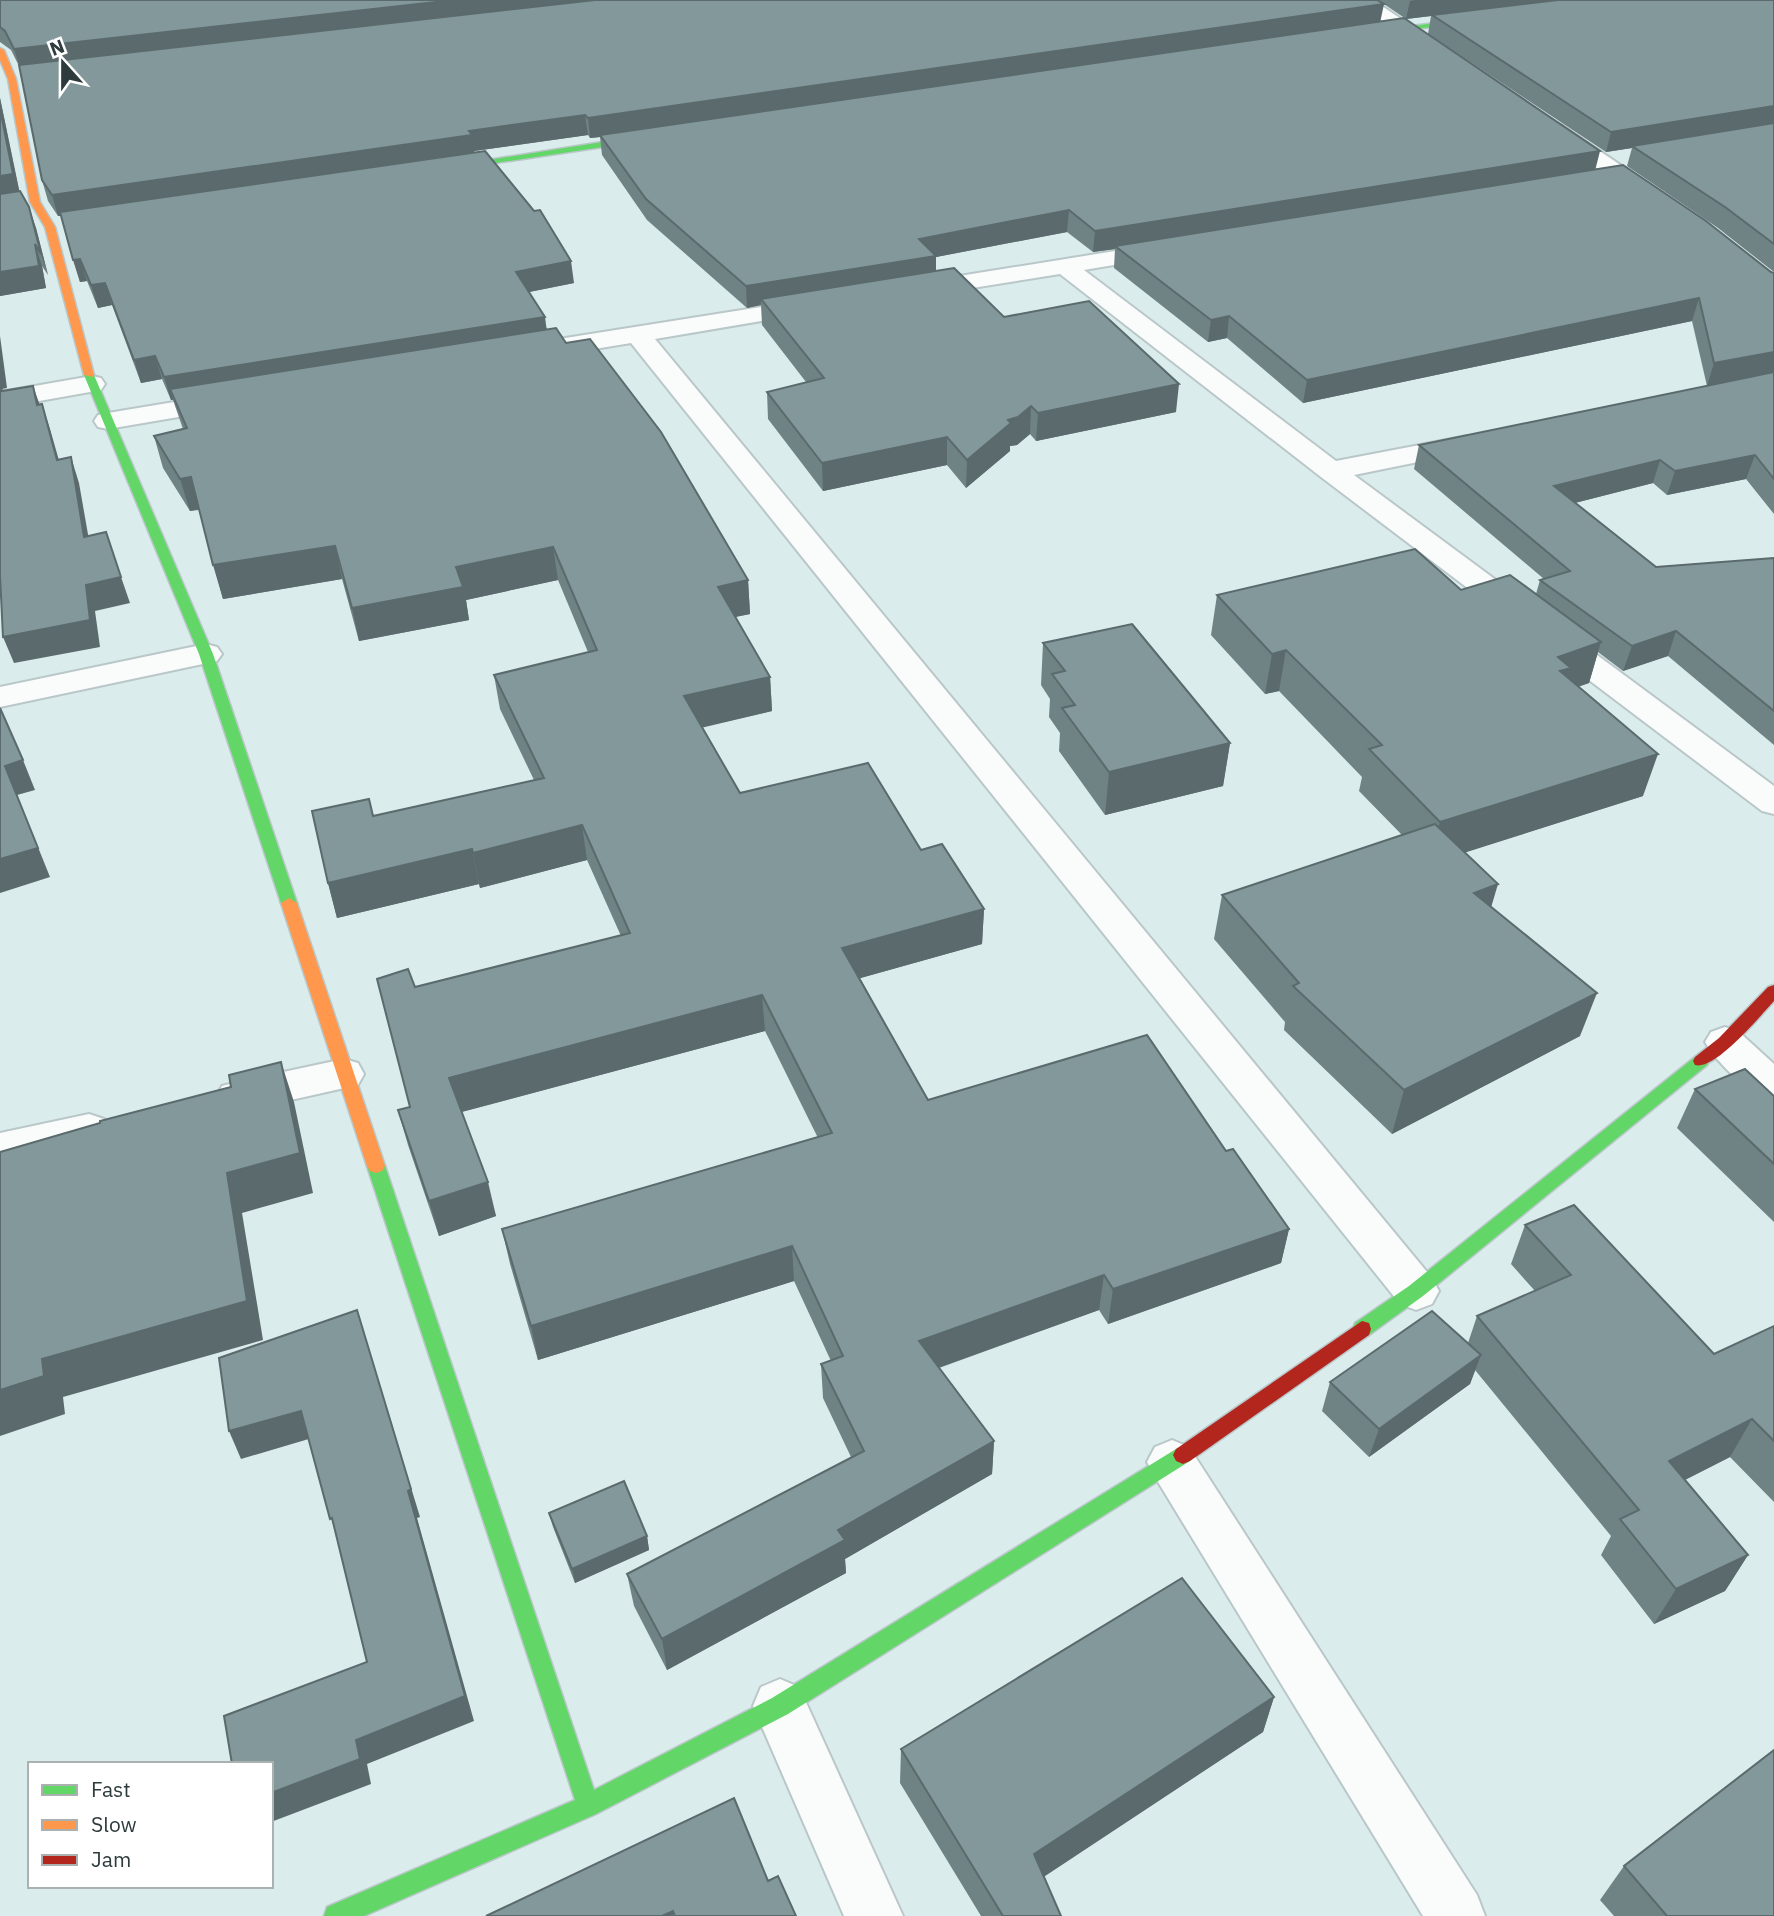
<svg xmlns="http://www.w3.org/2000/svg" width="1774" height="1916" font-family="'IBM Plex Sans',sans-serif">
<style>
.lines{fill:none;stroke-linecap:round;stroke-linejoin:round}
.street-casing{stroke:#bac7c9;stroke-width:4}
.fast-casing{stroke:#bac7c9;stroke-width:3}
.slow-casing{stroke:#bac7c9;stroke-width:3}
.jam-casing{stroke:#bac7c9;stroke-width:3}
.street{fill:#fafcfc;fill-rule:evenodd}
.fast{fill:#63d668;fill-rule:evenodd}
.slow{fill:#ff974d;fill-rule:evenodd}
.jam{fill:#b3261e;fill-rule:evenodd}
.wall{fill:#708384}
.shaded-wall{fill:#5b6a6c}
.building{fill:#82989a;stroke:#5b6a6c;stroke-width:2}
</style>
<rect width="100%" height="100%" fill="#dbeced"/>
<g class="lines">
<defs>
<g id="street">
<polygon points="1352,0 1373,0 1444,48 1441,52 1427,52"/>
<polygon points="1554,123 1561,125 1659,191 1662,196 1659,201 1643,201 1547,133 1544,129 1547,125"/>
<polygon points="1165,243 1173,245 1177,250 1173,255 1084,270 1336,461 1467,436 1477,438 1481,444 1477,450 1354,475 1774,786 1774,814 1762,811 1321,477 1060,274 916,297 907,295 904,290 907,285 916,283"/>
<polygon points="812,299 821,301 824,306 821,311 655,339 1432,1278 1439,1291 1432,1304 1416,1310 1400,1304 631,343 540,358 531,355 527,350 531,345 540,342"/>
<polygon points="92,376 101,378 105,384 101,390 0,408 0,392"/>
<polygon points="228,393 237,395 241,401 237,407 108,429 98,427 94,421 98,415 108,413"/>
<polygon points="206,644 217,647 222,654 217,661 0,707 0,687"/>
<path d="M1725,1027L1739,1032L1774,1064V1103C1751,1096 1717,1063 1705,1042L1711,1032Z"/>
<polygon points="344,1059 358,1063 364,1074 358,1085 237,1112 222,1108 216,1097 222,1086 237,1082"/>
<polygon points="89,1114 104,1119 110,1130 104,1141 0,1165 0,1133"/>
<polygon points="1172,1440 1189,1447 1477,1895 1485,1916 1423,1916 1155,1477 1147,1462 1155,1447"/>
<polygon points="780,1679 799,1687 903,1916 844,1916 753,1706 761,1687"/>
</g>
<g id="fast">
<polygon points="1481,17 1484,21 1363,35 1359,33"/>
<polygon points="653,134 656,135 656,139 442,171 438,168"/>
<polygon points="85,373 94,375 213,654 297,903 294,907 289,908 281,903 199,654 84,375"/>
<polygon points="1701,1055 1707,1057 1709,1061 1707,1065 1423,1296 1369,1335 1362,1337 1355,1335 1353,1329 1355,1323 1409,1286 1695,1057"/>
<polygon points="376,1159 382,1161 385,1166 594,1790 772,1698 1176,1449 1183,1446 1190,1449 1193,1455 1190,1461 788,1714 596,1814 364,1916 324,1916 327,1907 575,1800 367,1166 370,1161"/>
</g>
<g id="slow">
<polygon points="0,48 4,50 16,79 40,202 55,227 94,375 93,377 84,375 45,227 30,202 8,79 0,60"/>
<polygon points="289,898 297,903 385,1166 382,1171 376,1173 370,1171 367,1166 281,903"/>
</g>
<g id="jam">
<path d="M1774,985V1001C1760,1016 1715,1071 1695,1065L1693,1061L1695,1057L1719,1038L1768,987Z"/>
<polygon points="1362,1321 1369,1323 1371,1329 1369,1335 1190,1461 1183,1464 1176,1461 1173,1455 1176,1449"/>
</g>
</defs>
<use href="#street" class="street-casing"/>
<use href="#fast" class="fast-casing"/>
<use href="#slow" class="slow-casing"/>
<use href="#jam" class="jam-casing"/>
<use href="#street" class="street"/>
<use href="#fast" class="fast"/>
<use href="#slow" class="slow"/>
<use href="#jam" class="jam"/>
</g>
<g class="wall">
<polygon points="0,0 1380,22 1596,169 1771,272 1774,273 1774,514 1746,479 1667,495 1653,483 1575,503 1656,567 1774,558 1774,745 1668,656 1623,671 1598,652 1589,683 1578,687 1643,796 1465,852 1491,907 1580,1036 1392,1134 1284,1030 1285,1022 1214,939 1222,895 1402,835 1359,791 1362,777 1279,691 1265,694 1211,635 1217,595 1461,590 1536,594 1540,580 1544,579 1414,469 1419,445 1732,381 1707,386 1692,321 1303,403 1227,338 1208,342 1114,268 1115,249 1093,252 1067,232 936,257 936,271 1004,317 1176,412 1036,441 1030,434 1017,445 1010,446 1010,451 966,488 947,465 823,491 768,419 767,392 806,382 762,325 761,305 747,308 647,220 602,155 600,137 590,138 588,135 474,151 574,283 529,292 547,329 566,343 748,580 750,614 735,617 770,677 772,711 702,727 740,793 921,850 984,909 982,944 860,978 928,1100 1226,1151 1289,1229 1281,1263 1108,1324 1099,1310 939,1368 994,1441 992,1474 845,1559 846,1573 667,1670 634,1606 627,1574 851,1457 823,1398 821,1364 831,1361 794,1281 538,1360 510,1264 502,1229 818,1138 765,1031 462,1112 496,1216 439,1236 408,1145 398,1110 410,1107 415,987 621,936 587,860 480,888 479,884 337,918 328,883 373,816 534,780 500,709 494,675 588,652 558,580 466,600 469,620 359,641 342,579 223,599 199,510 190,511 163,468 154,436 183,429 173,400 171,400 162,379 141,383 112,305 98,308 87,281 80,282 61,216 58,216 48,201 42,180 20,68 11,50 0,42"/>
<polygon points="1378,0 1774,0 1774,272 1718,228 1627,166 1632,148 1606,152 1428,34 1431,16 1406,19"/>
<polygon points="0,98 19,191 36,228 48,275 42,266 46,288 0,296"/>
<polygon points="1043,643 1230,743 1223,786 1105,815 1059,751 1060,733 1049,717 1050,699 1041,685"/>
<polygon points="1695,1089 1774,1096 1774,1222 1677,1128"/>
<polygon points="1525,1225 1714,1354 1774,1326 1774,1502 1730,1457 1685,1480 1748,1555 1725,1591 1654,1624 1601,1555 1611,1536 1475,1370 1470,1384 1369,1457 1322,1411 1330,1382 1468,1343 1477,1316 1535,1291 1511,1264"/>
<polygon points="549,1513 647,1536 649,1550 575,1583 553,1527"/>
<polygon points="1274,1697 1263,1732 1044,1876 1061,1916 981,1916 900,1783 901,1749"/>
<polygon points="1624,1866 1774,1916 1614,1916 1600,1900"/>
</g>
<g class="shaded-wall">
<polygon points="454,0 619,0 20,68 14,49"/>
<polygon points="1415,0 1573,0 1432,15 1431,16 1406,19 1410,1"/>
<polygon points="1384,4 1380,23 600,135 600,137 590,138 588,118"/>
<polygon points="0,98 20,194 0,198"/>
<polygon points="1774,106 1774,125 1632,146 1632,148 1606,152 1611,132"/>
<polygon points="585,115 588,135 474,151 475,155 58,216 52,195 469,131"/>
<polygon points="1600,151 1595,171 1115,246 1115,249 1093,252 1095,231"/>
<polygon points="29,207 36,228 48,275 41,254"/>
<polygon points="1069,210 1067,232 936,257 936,277 761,299 761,305 747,308 746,286 919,239"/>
<polygon points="35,244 42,266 46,288 0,296 0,272"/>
<polygon points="80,259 87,281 80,282 73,260"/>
<polygon points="571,261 574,283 519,294 516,272"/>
<polygon points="105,283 112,305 98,308 91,285"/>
<polygon points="1699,298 1692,321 1303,403 1307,380"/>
<polygon points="1229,316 1227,338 1208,342 1211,320"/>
<polygon points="545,317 548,340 170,389 173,400 171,400 164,377"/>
<polygon points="0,336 7,388 2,389 9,409 0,390"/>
<polygon points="1774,352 1774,373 1707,386 1714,363"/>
<polygon points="155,356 162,379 141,383 134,360"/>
<polygon points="1179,384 1176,412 1036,441 1038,413"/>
<polygon points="33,386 42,411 37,405"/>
<polygon points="42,404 50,429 66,485 57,460"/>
<polygon points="1031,406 1030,434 1017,445 1010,446 1010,451 966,488 967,460 1008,420"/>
<polygon points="947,437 947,465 823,491 822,463"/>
<polygon points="1755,455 1746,479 1667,495 1675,471"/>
<polygon points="71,457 79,483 93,563 84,537"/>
<polygon points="1660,460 1653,483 1547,510 1554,486"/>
<polygon points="191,477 200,509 190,511 180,479"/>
<polygon points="335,546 342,579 223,599 213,565"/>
<polygon points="553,547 558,580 466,600 469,620 359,641 352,608 456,567"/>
<polygon points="121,577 130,603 95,611 100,647 14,663 3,637 86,585"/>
<polygon points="748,580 750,614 720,620 718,587"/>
<polygon points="1676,631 1668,656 1623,671 1632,646"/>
<polygon points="1601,642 1589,683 1564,691 1558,657"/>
<polygon points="1286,650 1279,691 1265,694 1272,654"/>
<polygon points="770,677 772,711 688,731 684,696"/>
<polygon points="1230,743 1223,786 1105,815 1109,772"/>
<polygon points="1658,754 1643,796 1429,864 1440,822"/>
<polygon points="23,760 35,790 17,795 50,877 0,893 0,859 5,766"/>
<polygon points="582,825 587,860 480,888 473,853"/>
<polygon points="472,849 479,884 337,918 328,883"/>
<polygon points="1498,884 1485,928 1474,893"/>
<polygon points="984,909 982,944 843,983 842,948"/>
<polygon points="1597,993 1580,1036 1392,1134 1404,1090"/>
<polygon points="762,995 765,1031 457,1113 449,1078"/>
<polygon points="281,1062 294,1102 313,1193 242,1213 263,1340 63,1397 65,1414 0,1436 0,1390 42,1359 227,1173"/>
<polygon points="488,1182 496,1216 439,1236 429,1201"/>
<polygon points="1289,1229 1281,1263 1108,1324 1113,1289"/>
<polygon points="792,1246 794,1281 538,1360 531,1326"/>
<polygon points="1104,1275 1099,1310 918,1375 919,1341"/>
<polygon points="357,1310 420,1517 417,1518 474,1721 367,1764 371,1784 271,1822 271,1793 356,1740 465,1696"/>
<polygon points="1481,1355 1470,1384 1369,1457 1379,1429"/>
<polygon points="301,1411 312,1438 241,1459 229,1431"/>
<polygon points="1752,1419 1730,1457 1649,1498 1669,1461"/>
<polygon points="994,1441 992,1474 845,1559 846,1573 667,1670 662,1639 838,1530"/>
<polygon points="647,1536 649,1550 575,1583 572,1569"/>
<polygon points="1748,1555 1725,1591 1654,1624 1676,1589"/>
<polygon points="1274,1697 1263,1732 1030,1886 1034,1854"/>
<polygon points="673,1911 674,1916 662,1916"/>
</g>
<g class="building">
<polygon points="0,0 454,0 14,49 5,31 0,27"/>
<polygon points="595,0 1377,0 1384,4 588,118 585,115 469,131 472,135 52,195 42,180 19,65"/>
<polygon points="1558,0 1774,0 1774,106 1611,132 1432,15"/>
<polygon points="1404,18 1600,151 1095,231 1069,210 919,239 936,256 746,286 646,199 600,135"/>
<polygon points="0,109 13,174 0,176"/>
<polygon points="1774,123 1774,244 1725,207 1632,146"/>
<polygon points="485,151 534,211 540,210 571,261 516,272 545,317 164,377 155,356 134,360 105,283 91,285 80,259 73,260 60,212"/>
<polygon points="1623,165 1706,221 1771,272 1774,273 1774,352 1714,363 1699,298 1307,380 1229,316 1211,320 1115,246"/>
<polygon points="20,191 29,207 41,254 35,244 39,266 0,272 0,194"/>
<polygon points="954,268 1004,317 1089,301 1179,384 1038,413 1031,406 1018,417 1008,420 1011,423 967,460 947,437 822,463 767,392 824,378 761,299"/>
<polygon points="556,328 566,343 590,339 661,432 748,580 718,587 770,677 684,696 740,793 868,763 921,850 942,844 984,909 842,948 928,1100 1147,1035 1226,1151 1233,1149 1289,1229 1113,1289 1104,1275 919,1341 994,1441 838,1530 845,1540 662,1639 627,1574 864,1451 821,1364 843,1356 792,1246 531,1326 502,1229 832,1133 762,995 449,1078 488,1182 429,1201 398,1110 410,1107 377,979 408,969 415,987 630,933 582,825 473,853 472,849 328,883 312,811 369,799 373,816 544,778 494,675 597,650 553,547 456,567 463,587 352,608 335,546 213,565 191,477 180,479 154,436 187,428 170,389"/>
<polygon points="1774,372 1774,479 1755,455 1675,471 1660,460 1554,486 1656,567 1774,558 1774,711 1676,631 1632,646 1540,580 1570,571 1419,445"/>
<polygon points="0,384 2,391 33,386 37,405 42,404 57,460 71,457 84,537 106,532 121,577 86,585 90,620 3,637 0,576"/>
<polygon points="1415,549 1461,590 1510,575 1601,642 1558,657 1571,668 1560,671 1658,754 1440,822 1369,749 1382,745 1286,650 1272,654 1217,595"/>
<polygon points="1132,624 1230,743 1109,772 1062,708 1075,705 1052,674 1065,671 1043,643"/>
<polygon points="0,708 23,760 5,766 38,848 0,859"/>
<polygon points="1435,824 1498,884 1474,893 1597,993 1404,1090 1293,986 1299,983 1222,895"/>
<polygon points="281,1062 300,1153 227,1173 247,1301 42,1359 44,1376 0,1390 0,1152 100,1123 100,1121 231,1087 229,1075"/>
<polygon points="1745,1069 1774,1096 1774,1164 1695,1089"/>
<polygon points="1574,1205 1714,1354 1774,1326 1774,1441 1752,1419 1669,1461 1748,1555 1676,1589 1620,1519 1639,1510 1477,1316 1571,1275 1525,1225"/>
<polygon points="357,1310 411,1489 408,1491 465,1696 356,1740 360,1759 271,1793 271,1764 232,1764 224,1716 367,1662 332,1518 330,1519 301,1411 229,1431 219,1358"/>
<polygon points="1432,1311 1481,1355 1379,1429 1330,1382"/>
<polygon points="624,1481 647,1536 572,1569 549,1513"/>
<polygon points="1182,1578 1274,1697 1034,1854 1061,1916 1003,1916 901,1749"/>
<polygon points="1774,1750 1774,1916 1667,1916 1624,1866"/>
<polygon points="734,1798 768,1881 778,1876 796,1916 675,1916 673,1911 662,1916 486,1916"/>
</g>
<rect x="28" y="1762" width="245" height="126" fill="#ffffff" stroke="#abb1b1" stroke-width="2"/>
<rect x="42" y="1785" width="35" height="10" fill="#63d668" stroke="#abb1b1" stroke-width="2"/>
<text x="91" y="1797" font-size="21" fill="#2e3b3c">Fast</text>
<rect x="42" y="1820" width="35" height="10" fill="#ff974d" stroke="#abb1b1" stroke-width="2"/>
<text x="91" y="1832" font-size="21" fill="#2e3b3c">Slow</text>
<rect x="42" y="1855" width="35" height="10" fill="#b3261e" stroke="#abb1b1" stroke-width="2"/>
<text x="91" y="1867" font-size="21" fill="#2e3b3c">Jam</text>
<g transform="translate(63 63) rotate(339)" stroke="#ffffff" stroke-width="5" paint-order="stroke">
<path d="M0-5L12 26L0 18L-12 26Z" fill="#2e3b3c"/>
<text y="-10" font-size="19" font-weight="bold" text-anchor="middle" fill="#2e3b3c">N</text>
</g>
</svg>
